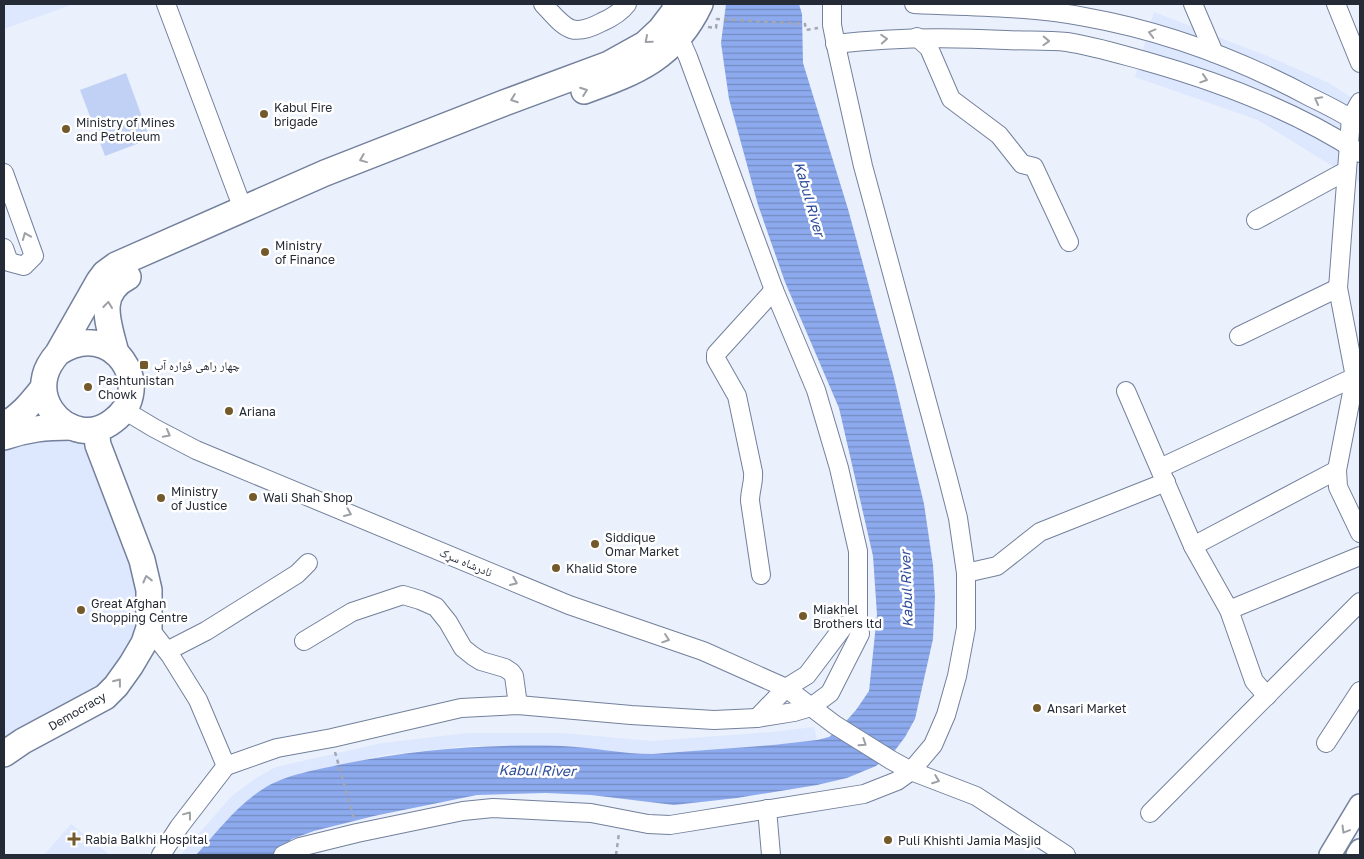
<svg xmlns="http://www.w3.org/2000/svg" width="1364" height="859" font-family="'Golos Text','Noto Naskh Arabic',sans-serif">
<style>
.built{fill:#dde7fd}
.garden{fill:#c0d1f5}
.water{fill:url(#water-rules)}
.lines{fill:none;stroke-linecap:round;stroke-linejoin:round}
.minor-casing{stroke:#73809b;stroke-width:20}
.major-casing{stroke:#73809b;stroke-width:24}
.highway-casing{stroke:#73809b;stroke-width:28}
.path{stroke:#a1a7b3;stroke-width:2.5;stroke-dasharray:4 4;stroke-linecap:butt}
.minor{stroke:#fff;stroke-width:18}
.major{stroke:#fff;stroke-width:21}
.highway{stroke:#fff;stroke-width:25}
.oneway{stroke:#9da0a5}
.poi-dot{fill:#74592b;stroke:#fff;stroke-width:2}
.labels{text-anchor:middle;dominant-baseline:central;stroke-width:5;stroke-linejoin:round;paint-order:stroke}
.poi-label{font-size:12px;fill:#252b36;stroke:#fff;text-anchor:start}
.street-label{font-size:12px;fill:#252b36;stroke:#fff}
.water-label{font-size:14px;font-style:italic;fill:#2e4c9b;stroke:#fff}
</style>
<defs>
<pattern id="water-rules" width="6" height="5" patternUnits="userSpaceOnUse" patternTransform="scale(1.25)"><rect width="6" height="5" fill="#8daaee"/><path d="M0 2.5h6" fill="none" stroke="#738bc2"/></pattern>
</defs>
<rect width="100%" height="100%" fill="#eaf0fc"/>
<g class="built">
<polygon points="4,4 74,4 4,29"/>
<polygon points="1154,12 1272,58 1329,83 1360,103 1360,183 1258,120 1135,77"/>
<polygon points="83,430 149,590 131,665 4,754 4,437"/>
<polygon points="814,727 817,740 773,745 652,754 639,754 562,746 469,746 384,755 281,780 263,789 241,806 196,855 181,855 186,848 232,796 256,778 276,767 382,743 468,733 562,733 652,741 772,732"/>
<polygon points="71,824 110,855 44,855"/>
</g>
<polygon class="garden" points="126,73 150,139 105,156 80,90"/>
<path class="water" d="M726,4H799L802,14L803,63L848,209L893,374L924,504L933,565L935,597L933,639L915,719L905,737L893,753L876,766L847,778L817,785L737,798L674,805L591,795L546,793L477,795L374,816L314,831L292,839L272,855H196C217,832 237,805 263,789C286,774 317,770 343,764C416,749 487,744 562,746C592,747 622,754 652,754L773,745L817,740L829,737L840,728L856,710L869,691L877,615L873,556L839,408L785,282L758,205L729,99L721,43Z"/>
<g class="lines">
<defs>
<g id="minor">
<polyline points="166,4 243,209"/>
<path d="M543,4C565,27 570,39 602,22C611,18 621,12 627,4"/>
<path d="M914,4C971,7 1029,6 1085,17C1164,31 1239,59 1310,97C1327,105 1344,114 1360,124"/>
<polyline points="1193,4 1214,53"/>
<polyline points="1336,4 1360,63"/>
<polyline points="917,37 929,48 951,99 999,135 1022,164 1034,167 1069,242"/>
<path d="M835,44C893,37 948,37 1006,40C1026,41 1047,40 1067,42C1093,46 1119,54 1145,61C1220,82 1294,110 1360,153"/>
<polyline points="1360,102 1351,118 1338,288 1355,377 1337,470 1338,487 1360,533"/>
<polyline points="4,173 34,256 24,266 9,262 4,248"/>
<polyline points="1256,220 1346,171"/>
<polyline points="1239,336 1338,288"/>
<polyline points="1126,391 1193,546 1229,610 1254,681 1267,696"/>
<polyline points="124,410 154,428 196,450 569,605 703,651 786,688 835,725 891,760 911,771 976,796 1066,855"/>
<polyline points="1160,468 1355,377"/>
<polyline points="1193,546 1337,470"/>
<polyline points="966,573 997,566 1040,532 1166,482"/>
<path d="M761,575L750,501C750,490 754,483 753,472L737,396L716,359V354L774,290"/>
<polyline points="1229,610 1360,556"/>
<polyline points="149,628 170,655 198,700 226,766"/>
<polyline points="304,641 352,612 403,595 420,600 436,607 448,622 463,648 473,656 481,661 505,668 511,672 514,676 518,705"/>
<polyline points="167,651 206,631 297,574 308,563"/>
<polyline points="757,718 786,688 807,675 844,626 858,620"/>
<polyline points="1326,743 1360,691"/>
<polyline points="226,766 277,748 332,738 461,708 518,705 631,715 714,720 757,718 794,712 811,707 830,693 860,634 858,620 858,551 839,468 816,390 774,290 688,57 679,37"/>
<polyline points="767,809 771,855"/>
<polyline points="1150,813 1360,602"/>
<polyline points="161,855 179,827 226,766"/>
<polyline points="283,855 300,847 357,833 463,811 493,808 591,813 648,824 670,825 864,794 897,781 911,771 933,745 946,715 957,676 966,628 966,573 958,518 948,479 863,166 837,50 832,25 832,4"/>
</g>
<g id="major">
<polyline points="1330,855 1360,805"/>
<polyline points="1357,855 1360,850"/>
</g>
<g id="highway">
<path d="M584,91C637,72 675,57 700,4"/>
<path d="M58,353C112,316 158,388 113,421C104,428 92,432 81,430C56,425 39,401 45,376C47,367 52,360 58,353L99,281L105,273L116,265L325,173L504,103L609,64L645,44L660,30L673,13L677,4"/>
<path d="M116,353C109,324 95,294 128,277"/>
<path d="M4,425C21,416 31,403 43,388"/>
<path d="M4,437C27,429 45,427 71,427"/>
<polyline points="4,754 23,741 105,697 116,686 131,665 144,643 149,628 149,590 142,560 98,445 96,430"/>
</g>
</defs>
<use href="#minor" class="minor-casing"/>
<use href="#major" class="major-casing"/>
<use href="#highway" class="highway-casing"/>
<g class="path">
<polyline points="708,27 716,28 717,19 805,24 806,30 818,28"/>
<polyline points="335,752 354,819"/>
<polyline points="616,855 619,833"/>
</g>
<use href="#minor" class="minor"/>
<use href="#major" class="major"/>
<use href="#highway" class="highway"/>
</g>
<defs><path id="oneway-chevron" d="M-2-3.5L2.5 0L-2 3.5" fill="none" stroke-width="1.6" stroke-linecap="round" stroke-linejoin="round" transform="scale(1.25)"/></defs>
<g class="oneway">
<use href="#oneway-chevron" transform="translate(1152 33) rotate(-165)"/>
<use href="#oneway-chevron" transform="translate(884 39) rotate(-4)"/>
<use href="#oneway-chevron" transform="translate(648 40) rotate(139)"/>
<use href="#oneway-chevron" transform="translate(1046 41) rotate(2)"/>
<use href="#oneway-chevron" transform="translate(1204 79) rotate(18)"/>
<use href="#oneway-chevron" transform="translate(584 91) rotate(-20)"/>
<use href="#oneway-chevron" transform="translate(514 99) rotate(160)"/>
<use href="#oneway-chevron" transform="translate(1318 100) rotate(-152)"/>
<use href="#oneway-chevron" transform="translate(363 159) rotate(158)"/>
<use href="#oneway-chevron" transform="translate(26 236) rotate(-112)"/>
<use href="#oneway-chevron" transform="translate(108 305) rotate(-83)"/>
<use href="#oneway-chevron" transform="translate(167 434) rotate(28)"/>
<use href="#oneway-chevron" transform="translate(348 513) rotate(23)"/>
<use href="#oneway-chevron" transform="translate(147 579) rotate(-104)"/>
<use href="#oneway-chevron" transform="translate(514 582) rotate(23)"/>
<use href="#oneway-chevron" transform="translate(666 639) rotate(19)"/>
<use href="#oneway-chevron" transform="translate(118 682) rotate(-52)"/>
<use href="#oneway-chevron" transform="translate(863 743) rotate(33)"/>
<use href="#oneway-chevron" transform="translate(936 780) rotate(21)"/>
<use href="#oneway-chevron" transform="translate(188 815) rotate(-53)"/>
<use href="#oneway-chevron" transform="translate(1345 830) rotate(121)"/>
</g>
<g class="poi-dot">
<circle cx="264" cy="114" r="5"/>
<circle cx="66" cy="129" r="5"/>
<circle cx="265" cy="252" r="5"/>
<rect x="139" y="360" width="10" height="10" rx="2.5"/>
<circle cx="88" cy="387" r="5"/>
<circle cx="229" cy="411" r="5"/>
<circle cx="253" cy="497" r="5"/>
<circle cx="161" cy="498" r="5"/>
<circle cx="595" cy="544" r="5"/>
<circle cx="556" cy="568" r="5"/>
<circle cx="81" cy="610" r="5"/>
<circle cx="803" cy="616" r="5"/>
<circle cx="1037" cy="708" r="5"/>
<path d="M71.5 831.5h5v5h5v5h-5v5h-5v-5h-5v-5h5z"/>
<circle cx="888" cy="840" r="5"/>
</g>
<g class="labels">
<g class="poi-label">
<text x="274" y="107">Kabul Fire<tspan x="274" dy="14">brigade</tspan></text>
<text x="76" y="122">Ministry of Mines<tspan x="76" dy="14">and Petroleum</tspan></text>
<text x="275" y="245">Ministry<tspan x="275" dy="14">of Finance</tspan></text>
<text x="154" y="365">چهار راهی فواره آب</text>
<text x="98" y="380">Pashtunistan<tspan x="98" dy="14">Chowk</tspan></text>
<text x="239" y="411">Ariana</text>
<text x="171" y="491">Ministry<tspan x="171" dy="14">of Justice</tspan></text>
<text x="263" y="497">Wali Shah Shop</text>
<text x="605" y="537">Siddique<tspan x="605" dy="14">Omar Market</tspan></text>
<text x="566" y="568">Khalid Store</text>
<text x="91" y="603">Great Afghan<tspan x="91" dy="14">Shopping Centre</tspan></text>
<text x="813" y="609">Miakhel<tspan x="813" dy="14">Brothers ltd</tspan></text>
<text x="1047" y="708">Ansari Market</text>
<text x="85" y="839">Rabia Balkhi Hospital</text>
<text x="898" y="840">Puli Khishti Jamia Masjid</text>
</g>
<g class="street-label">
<text transform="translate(466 562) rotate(23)">نادرشاه سړک</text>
<text transform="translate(77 711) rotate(-30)">Democracy</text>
</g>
<g class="water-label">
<text transform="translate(810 199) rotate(74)">Kabul River</text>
<text transform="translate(906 589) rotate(-92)">Kabul River</text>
<text transform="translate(537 770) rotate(1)">Kabul River</text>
</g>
</g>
<rect width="1364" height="859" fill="none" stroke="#252b36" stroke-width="10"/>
</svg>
